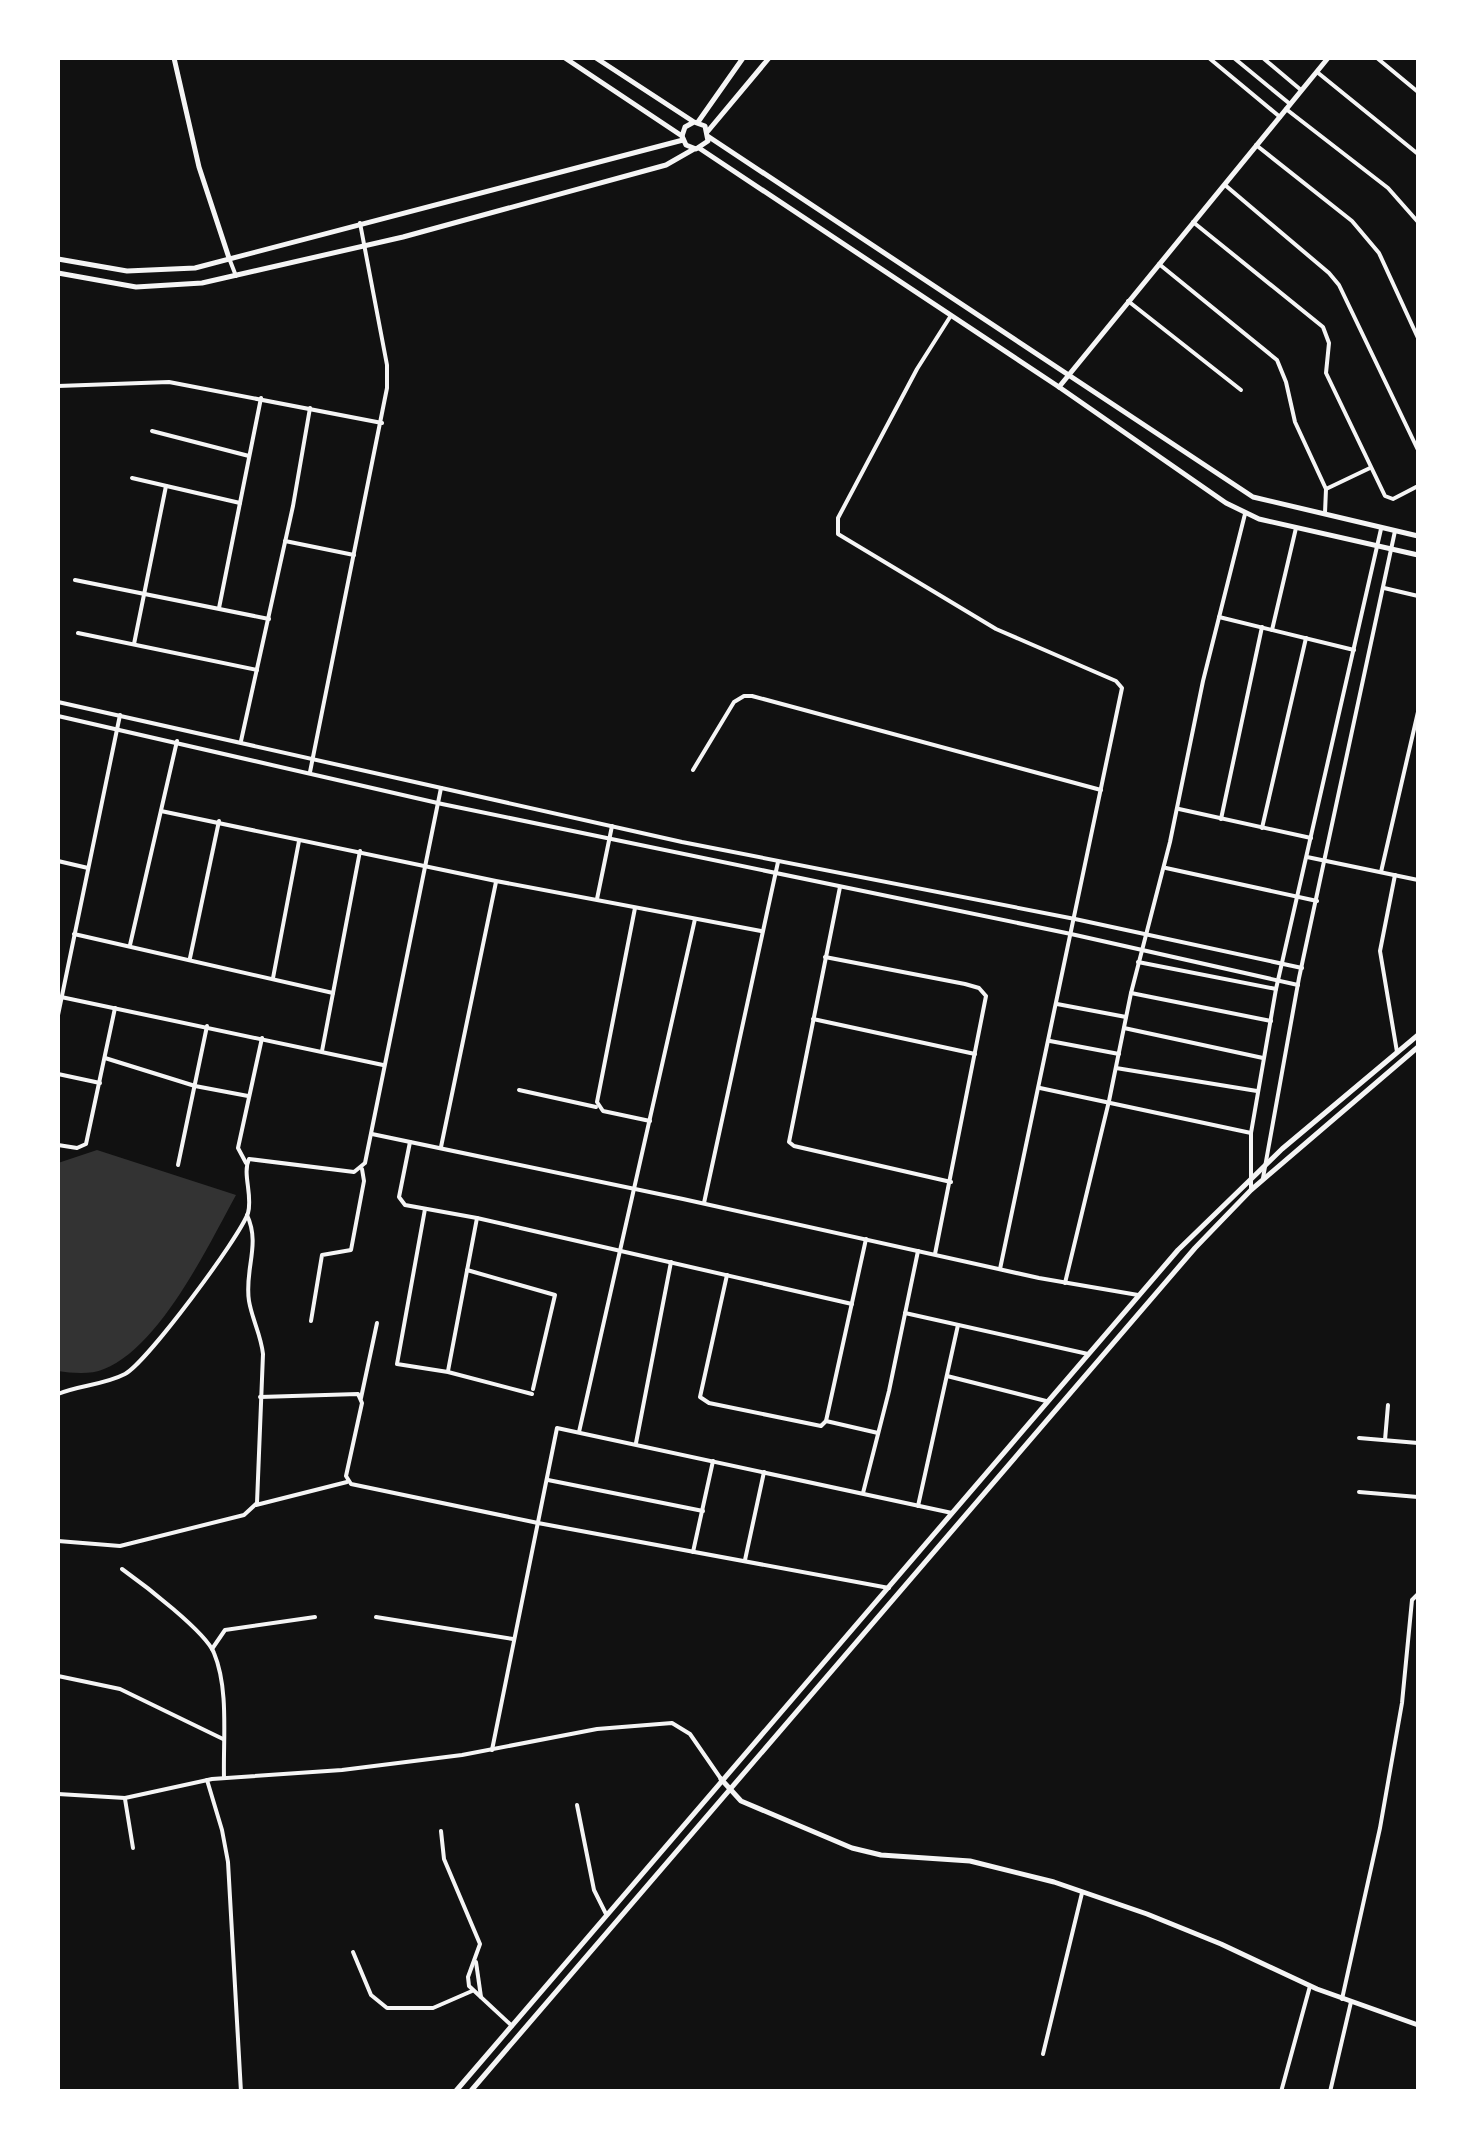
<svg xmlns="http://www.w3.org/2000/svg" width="1476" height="2149" font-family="Barlow,sans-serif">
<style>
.water{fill:#333}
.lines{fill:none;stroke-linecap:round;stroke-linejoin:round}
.minor{stroke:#f5f5f5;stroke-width:4}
.tertiary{stroke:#f5f5f5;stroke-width:5}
</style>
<rect width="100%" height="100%" fill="#111"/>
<path class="water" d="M97,1150L236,1195C208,1246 160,1347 104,1369C90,1375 72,1373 58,1371V1163Z"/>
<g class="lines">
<g class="minor">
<polyline points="1209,58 1280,117"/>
<polyline points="1234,58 1290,104"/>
<polyline points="1263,58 1301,90"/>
<polyline points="1377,58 1418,92"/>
<polyline points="1317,72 1418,154"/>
<polyline points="1286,109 1388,188 1418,222"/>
<polyline points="1256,145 1352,221 1379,253 1418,338"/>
<polyline points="1225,185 1329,273 1339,285 1418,450"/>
<polyline points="1193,222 1323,327 1329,343 1326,373 1385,496 1393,499 1418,486"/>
<polyline points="229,258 236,276"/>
<polyline points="1159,264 1277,360 1286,382 1295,422 1326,489 1325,513"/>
<polyline points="1128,301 1241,390"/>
<polyline points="950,317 917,369 838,518 838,534 996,629 1116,681 1122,688 1000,1269"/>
<polyline points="58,386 169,382 382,423"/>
<polyline points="152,431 249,456"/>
<polyline points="132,478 240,503"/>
<polyline points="1326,489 1370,468"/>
<polyline points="285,541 354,555"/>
<polyline points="75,580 269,619"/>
<polyline points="1384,588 1418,596"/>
<polyline points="219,608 261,398"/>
<polyline points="1219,617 1354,650"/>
<polyline points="1272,630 1296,528"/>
<polyline points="78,633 257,670"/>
<polyline points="134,644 166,486"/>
<polyline points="58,702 682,842 1075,919 1302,968"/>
<polyline points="58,716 442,804 1071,934 1298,985"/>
<polyline points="241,741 293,506 310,408"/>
<polyline points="693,770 734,702 744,696 752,696 1101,790"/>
<polyline points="310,772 387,388 387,365 360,223"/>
<polyline points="1179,809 1311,838"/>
<polyline points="161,811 496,881 761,931"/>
<polyline points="1221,819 1262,627"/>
<polyline points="1262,828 1306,638"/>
<polyline points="1307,857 1418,880"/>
<polyline points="58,861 88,868"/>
<polyline points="1166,868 1317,901"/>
<polyline points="1381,872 1418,712"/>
<polyline points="1395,875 1380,951 1397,1052"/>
<polyline points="840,887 789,1142 794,1146 951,1182"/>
<polyline points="597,899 612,826"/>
<polyline points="635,908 597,1102 603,1111 650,1121"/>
<polyline points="74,934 333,993"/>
<polyline points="130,945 177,741"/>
<polyline points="825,957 965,984 979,988 986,996 935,1254"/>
<polyline points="190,958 219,821"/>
<polyline points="1138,962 1276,989"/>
<polyline points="273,978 299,841"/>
<polyline points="1131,993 1271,1021"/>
<polyline points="61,997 383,1065"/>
<polyline points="1057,1004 1126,1017"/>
<polyline points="58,1015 120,715"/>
<polyline points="813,1019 975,1054"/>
<polyline points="1124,1028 1263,1058"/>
<polyline points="1050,1041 1119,1054"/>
<polyline points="322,1051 360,851"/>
<polyline points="105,1058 195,1086 248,1096"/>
<polyline points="1116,1068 1257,1091"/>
<polyline points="58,1074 100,1083"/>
<polyline points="1040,1088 1251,1133"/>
<polyline points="519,1090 596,1107"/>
<polyline points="372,1134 683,1199 1039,1278 1138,1295"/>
<polyline points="410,1142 399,1197 405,1205 477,1218 852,1304"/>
<polyline points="58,1145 77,1148 86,1144 115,1008"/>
<polyline points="441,1147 496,882"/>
<polyline points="246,1163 238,1148 262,1038"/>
<polyline points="178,1165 207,1026"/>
<polyline points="1263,1178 1299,978 1395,531"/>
<polyline points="1251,1190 1251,1133 1276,989 1381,529"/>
<polyline points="704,1203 778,862"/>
<polyline points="425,1209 397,1364 448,1372 532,1394"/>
<polyline points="467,1270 555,1295 533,1389"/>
<polyline points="727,1275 700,1397 709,1403 821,1426 826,1421 866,1239"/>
<polyline points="1065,1283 1109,1101 1131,993 1170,842 1203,681 1245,514"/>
<polyline points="905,1313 1088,1354"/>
<polyline points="311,1321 322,1255 351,1250 364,1181 362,1169"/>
<polyline points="448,1371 477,1218"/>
<polyline points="947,1376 1046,1401"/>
<path d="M58,1394C79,1385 104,1385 125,1374C147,1362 240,1237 248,1213C253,1195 242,1174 249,1159L354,1172L365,1163L441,788"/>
<polyline points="260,1397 358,1394 362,1403 346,1476 351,1484 538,1523 889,1588"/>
<polyline points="361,1398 377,1323"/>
<polyline points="826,1421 878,1433"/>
<polyline points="579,1432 695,919"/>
<polyline points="1359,1438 1418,1443"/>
<polyline points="1385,1440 1388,1405"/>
<polyline points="636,1443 671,1262"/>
<polyline points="548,1480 703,1511"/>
<polyline points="1359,1492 1418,1497"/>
<polyline points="863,1493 889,1391 918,1251"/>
<polyline points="256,1505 347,1482"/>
<polyline points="918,1506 958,1325"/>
<path d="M58,1541L120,1546L244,1515L257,1503L263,1354C261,1335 252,1319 249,1301C244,1270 261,1245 247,1215"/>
<polyline points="693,1552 713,1461"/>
<polyline points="745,1560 764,1472"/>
<path d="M122,1569C143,1584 206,1632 214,1653C229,1689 223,1739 224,1778"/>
<polyline points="376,1617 513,1639"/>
<polyline points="212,1649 225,1630 315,1617"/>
<polyline points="58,1676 120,1689 223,1739"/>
<polyline points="492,1750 557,1428 952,1513"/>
<polyline points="207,1780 222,1830 228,1862 241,2092"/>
<polyline points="58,1794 125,1798 212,1779 342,1770 462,1755 597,1729 672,1723 690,1734 721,1779"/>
<polyline points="125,1799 133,1848"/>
<polyline points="577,1805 594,1890 606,1914"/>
<polyline points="441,1831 444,1859 480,1944 468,1977 469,1986 512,2026"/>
<polyline points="353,1952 371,1995 387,2008 433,2008 472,1991"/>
<polyline points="476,1962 481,1997"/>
<polyline points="1342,1999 1380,1828 1402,1703 1412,1600 1418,1594"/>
<polyline points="1043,2054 1082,1893"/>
<polyline points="1281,2092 1310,1986"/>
<polyline points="1330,2092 1351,2002"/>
</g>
<g class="tertiary">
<polyline points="174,58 199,167 229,258"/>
<polyline points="565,58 682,136"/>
<polyline points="596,58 694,122 705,126 708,141 696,149 686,145 682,136 685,127 694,122"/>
<polyline points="698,122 743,58"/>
<polyline points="708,131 769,58"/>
<polyline points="709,137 1253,497 1418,536"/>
<polyline points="699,148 1059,387 1226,503 1259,519 1418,555"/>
<polyline points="58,259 127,271 195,268 683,140"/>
<polyline points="58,273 136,287 202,283 403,237 666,165 694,149"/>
<polyline points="1059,387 1328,58"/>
<polyline points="721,1779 741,1801 852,1848 881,1855 970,1861 1054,1882 1147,1914 1221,1944 1317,1989 1418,2025"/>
<polyline points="455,2092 1178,1250 1282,1149 1418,1035"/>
<polyline points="470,2092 1195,1248 1251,1190 1418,1047"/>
</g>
</g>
<rect width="1476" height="2149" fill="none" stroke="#ffffff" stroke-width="120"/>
</svg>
